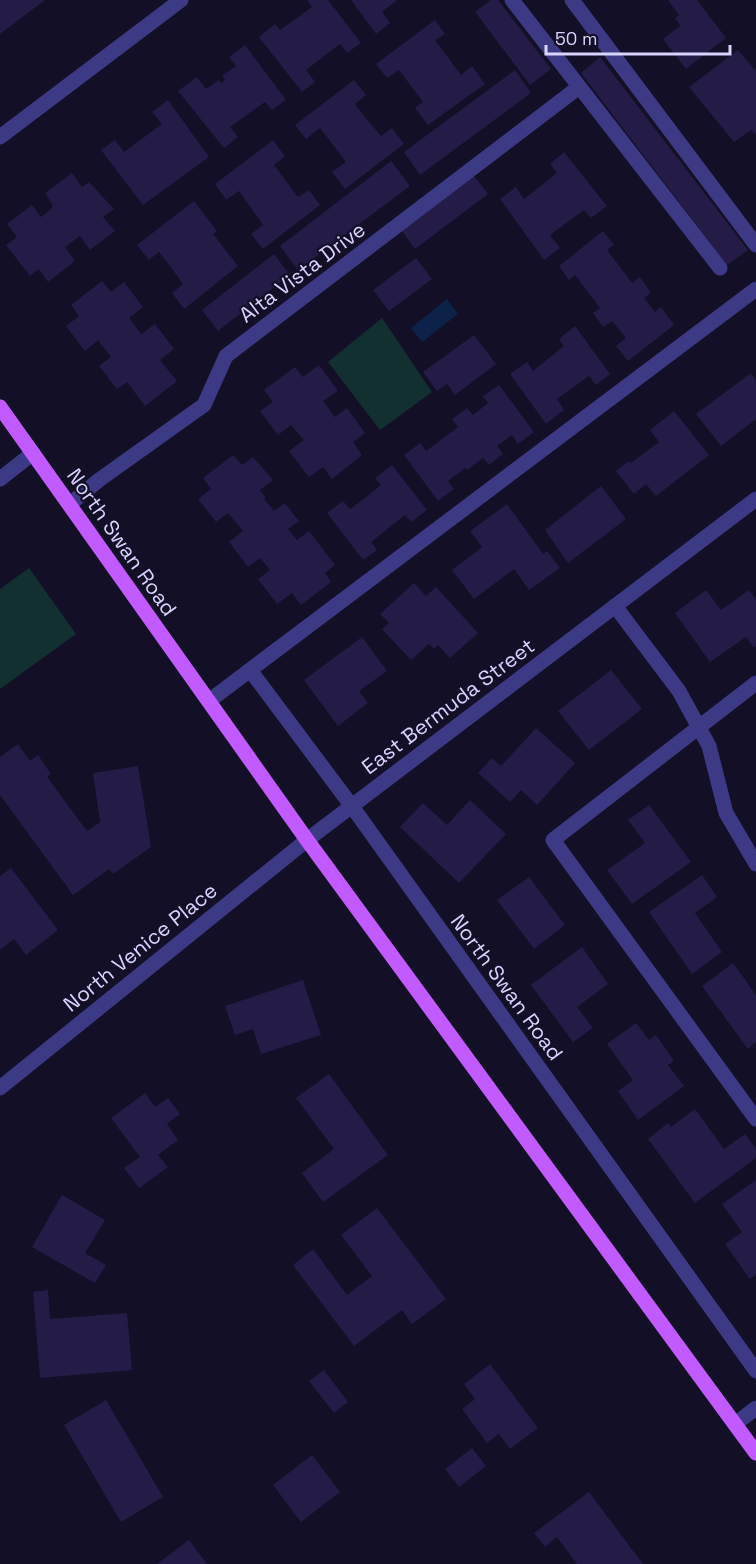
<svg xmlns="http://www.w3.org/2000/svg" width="756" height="1564" font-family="'Space Grotesk',sans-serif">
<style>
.green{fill:#12302f}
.water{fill:#0c2248}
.building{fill:#241b47}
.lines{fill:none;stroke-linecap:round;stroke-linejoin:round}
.minor{stroke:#3d3a85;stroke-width:15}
.major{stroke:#c25bff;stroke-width:15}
.labels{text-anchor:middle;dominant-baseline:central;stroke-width:4.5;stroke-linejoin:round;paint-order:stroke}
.street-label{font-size:21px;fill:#d9d4ff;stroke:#130f26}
</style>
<rect width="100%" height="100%" fill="#130f26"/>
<g class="green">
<polygon points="382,318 432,392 380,430 328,362"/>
<polygon points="29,568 76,634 0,689 0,589"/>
</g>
<polygon class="water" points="447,299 458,314 422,342 411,328"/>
<g class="building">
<polygon points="0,0 45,0 0,34"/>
<polygon points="307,0 328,0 361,43 347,53 340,44 306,70 315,82 302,92 259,37 275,24 280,30 312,7"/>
<polygon points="351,0 397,0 382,12 390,23 376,34"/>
<polygon points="491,0 498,0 551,69 530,85 475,12"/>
<polygon points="668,0 697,0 726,38 686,69 663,39 680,26 675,18 679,15"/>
<polygon points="435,20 445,34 435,40 461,75 472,66 485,84 428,125 415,108 423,102 399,70 387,78 376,64"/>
<polygon points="245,45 286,100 272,110 265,102 230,127 238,137 224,148 178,91 197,77 206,89 219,80 221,83 225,80 222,76 236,66 229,57"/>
<polygon points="738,50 756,71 756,135 751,130 734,142 689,87"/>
<polygon points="600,57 748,250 727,265 581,73"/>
<polygon points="515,70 531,93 420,175 404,152"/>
<polygon points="354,80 366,95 355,104 368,121 381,136 392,128 404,144 345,189 332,172 346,162 320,128 306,139 295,125"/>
<polygon points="168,100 209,157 143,205 101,150 115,140 124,152 162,124 152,112"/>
<polygon points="273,140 285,156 274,165 298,197 309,190 320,205 263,249 251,234 263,225 239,191 226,200 215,184"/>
<polygon points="564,152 607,206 591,218 584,210 550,235 560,248 544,260 500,199 516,187 524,199 557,173 550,164"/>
<polygon points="391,161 410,186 298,270 280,246"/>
<polygon points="471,172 488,194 415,249 399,227"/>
<polygon points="72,173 82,187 89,182 114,209 103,217 115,231 90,250 80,236 65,247 75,261 48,282 39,269 30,276 6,245 17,237 7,224 32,205 41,217 49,211 53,206 45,193"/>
<polygon points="194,201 217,231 213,234 238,266 184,309 172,293 183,284 170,266 159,252 149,260 137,245"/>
<polygon points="603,231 614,245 607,250 632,283 640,277 651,293 644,298 655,312 661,307 674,325 628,361 616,346 626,338 612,321 603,327 593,313 600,308 575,275 569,280 559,266"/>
<polygon points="274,254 290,275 218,331 202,310"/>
<polygon points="416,258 432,279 389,311 373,290"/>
<polygon points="102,281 111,292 124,282 143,307 129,318 141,334 155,324 174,349 160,360 177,381 145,406 127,382 117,389 99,366 111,357 98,340 85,351 66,326 79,316 71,305"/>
<polygon points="575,326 610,374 596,385 589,376 557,399 564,410 546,424 510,374 527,362 533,371 564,346 559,339"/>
<polygon points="474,335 496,364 455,395 447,384 437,391 423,372"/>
<polygon points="319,365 338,391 323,401 335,417 347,408 365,433 353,442 362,455 332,479 323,467 309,477 289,451 304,440 291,425 278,435 260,411 273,402 264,390 295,367 303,377"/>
<polygon points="751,373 756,380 756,419 721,446 696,414"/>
<polygon points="499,385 534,432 518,444 512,435 497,446 503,454 489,465 483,458 467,470 465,468 448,481 454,489 438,501 404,455 420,443 426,451 458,427 452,419 467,408 473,415 488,403 483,396"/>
<polygon points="674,411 709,455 656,496 646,484 634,494 616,471 629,461 631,463 659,442 650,430"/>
<polygon points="233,455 242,465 253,457 273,480 260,490 266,498 264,499 274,511 285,503 299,521 288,529 297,540 309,531 335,565 325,573 331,582 301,605 292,593 277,604 258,579 270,570 260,558 248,567 229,542 243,531 228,513 216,522 198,499 211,489 203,478"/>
<polygon points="392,465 427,510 411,522 405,515 371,542 377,550 363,560 327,513 343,501 350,509 365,498 381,485 375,478"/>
<polygon points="601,486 626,519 568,563 545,530"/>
<polygon points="507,504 543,554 547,551 560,568 529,590 514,569 474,599 452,570 482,547 470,531"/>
<polygon points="414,583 426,596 436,587 478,633 450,658 438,645 434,649 429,644 411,660 382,629 389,623 380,614"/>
<polygon points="706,590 721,610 749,590 756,599 756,646 754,648 746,637 710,662 675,613"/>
<polygon points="362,637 387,671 359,691 368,703 338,726 304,680"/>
<polygon points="611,670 642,709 589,750 558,711"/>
<polygon points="536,728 575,763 537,805 521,790 510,802 478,773 492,758 501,766"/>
<polygon points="18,744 30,761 38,755 51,774 47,777 87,831 100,822 93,773 138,766 151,847 113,874 109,869 73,895 0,795 0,757"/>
<polygon points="470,800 506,834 459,883 400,827 423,803 447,825"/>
<polygon points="649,805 691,862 632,904 607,870 645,843 628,820"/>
<polygon points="11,868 58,930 26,955 14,939 0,950 0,876"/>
<polygon points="702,875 717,897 695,913 722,952 692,974 649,912"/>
<polygon points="529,877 565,925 534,949 497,900"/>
<polygon points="582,947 608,984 577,1007 593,1028 573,1042 531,985"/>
<polygon points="733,963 756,995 756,1042 748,1049 702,986"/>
<polygon points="303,980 321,1035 261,1054 253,1029 235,1035 225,1006"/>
<polygon points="636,1023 649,1040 656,1035 674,1061 668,1065 684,1086 638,1120 618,1091 633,1080 607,1044"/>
<polygon points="329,1074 388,1155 323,1202 302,1173 334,1149 296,1098"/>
<polygon points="145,1093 155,1107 168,1098 180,1114 167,1124 178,1140 158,1155 168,1167 139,1188 124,1168 140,1157 111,1118"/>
<polygon points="695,1109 724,1149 745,1134 756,1149 756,1158 695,1203 648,1139 668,1123 671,1127"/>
<polygon points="756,1180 756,1275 750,1279 725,1244 742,1232 722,1204"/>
<polygon points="62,1195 105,1220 85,1253 106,1265 95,1283 32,1247"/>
<polygon points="377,1208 446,1299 412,1324 402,1310 354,1346 293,1265 313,1249 347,1295 372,1276 341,1235"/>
<polygon points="48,1290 50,1319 127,1313 132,1370 40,1378 33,1292"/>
<polygon points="490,1364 538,1428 510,1449 499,1434 487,1443 462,1409 475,1399 464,1384"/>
<polygon points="324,1370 348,1402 334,1413 309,1381"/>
<polygon points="106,1400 163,1497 121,1522 64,1425"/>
<polygon points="472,1448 486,1466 459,1487 445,1469"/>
<polygon points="312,1455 340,1492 301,1522 273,1485"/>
<polygon points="589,1492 643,1564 577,1564 557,1537 545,1547 534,1533"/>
<polygon points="189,1540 207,1564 157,1564"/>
</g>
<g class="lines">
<g class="minor">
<polyline points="512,0 720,268"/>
<polyline points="572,0 756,245"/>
<polyline points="0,137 181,0"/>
<polyline points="0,479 33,453"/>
<polyline points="70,504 99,480 204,405 226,356 579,87"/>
<polyline points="615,606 679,691 709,746 726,813 756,864"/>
<polyline points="250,670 756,289"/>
<polyline points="756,683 553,840 756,1119"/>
<polyline points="209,701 250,670 351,805 756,1371"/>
<polyline points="0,1088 307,840 756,499"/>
<polyline points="735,1424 756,1408"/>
</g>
<polyline class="major" points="0,407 307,840 756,1453"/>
</g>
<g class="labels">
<g class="street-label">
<text transform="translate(302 272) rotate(-37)">Alta Vista Drive</text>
<text transform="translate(122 542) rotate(55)">North Swan Road</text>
<text transform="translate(448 706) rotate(-37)">East Bermuda Street</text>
<text transform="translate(140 947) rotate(-39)">North Venice Place</text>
<text transform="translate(507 987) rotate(54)">North Swan Road</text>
</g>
</g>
<path d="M546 45v9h184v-9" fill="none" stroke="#d9d4ff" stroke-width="3"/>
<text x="555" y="45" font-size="18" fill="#d9d4ff" stroke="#130f26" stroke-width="4.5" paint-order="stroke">50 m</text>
</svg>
